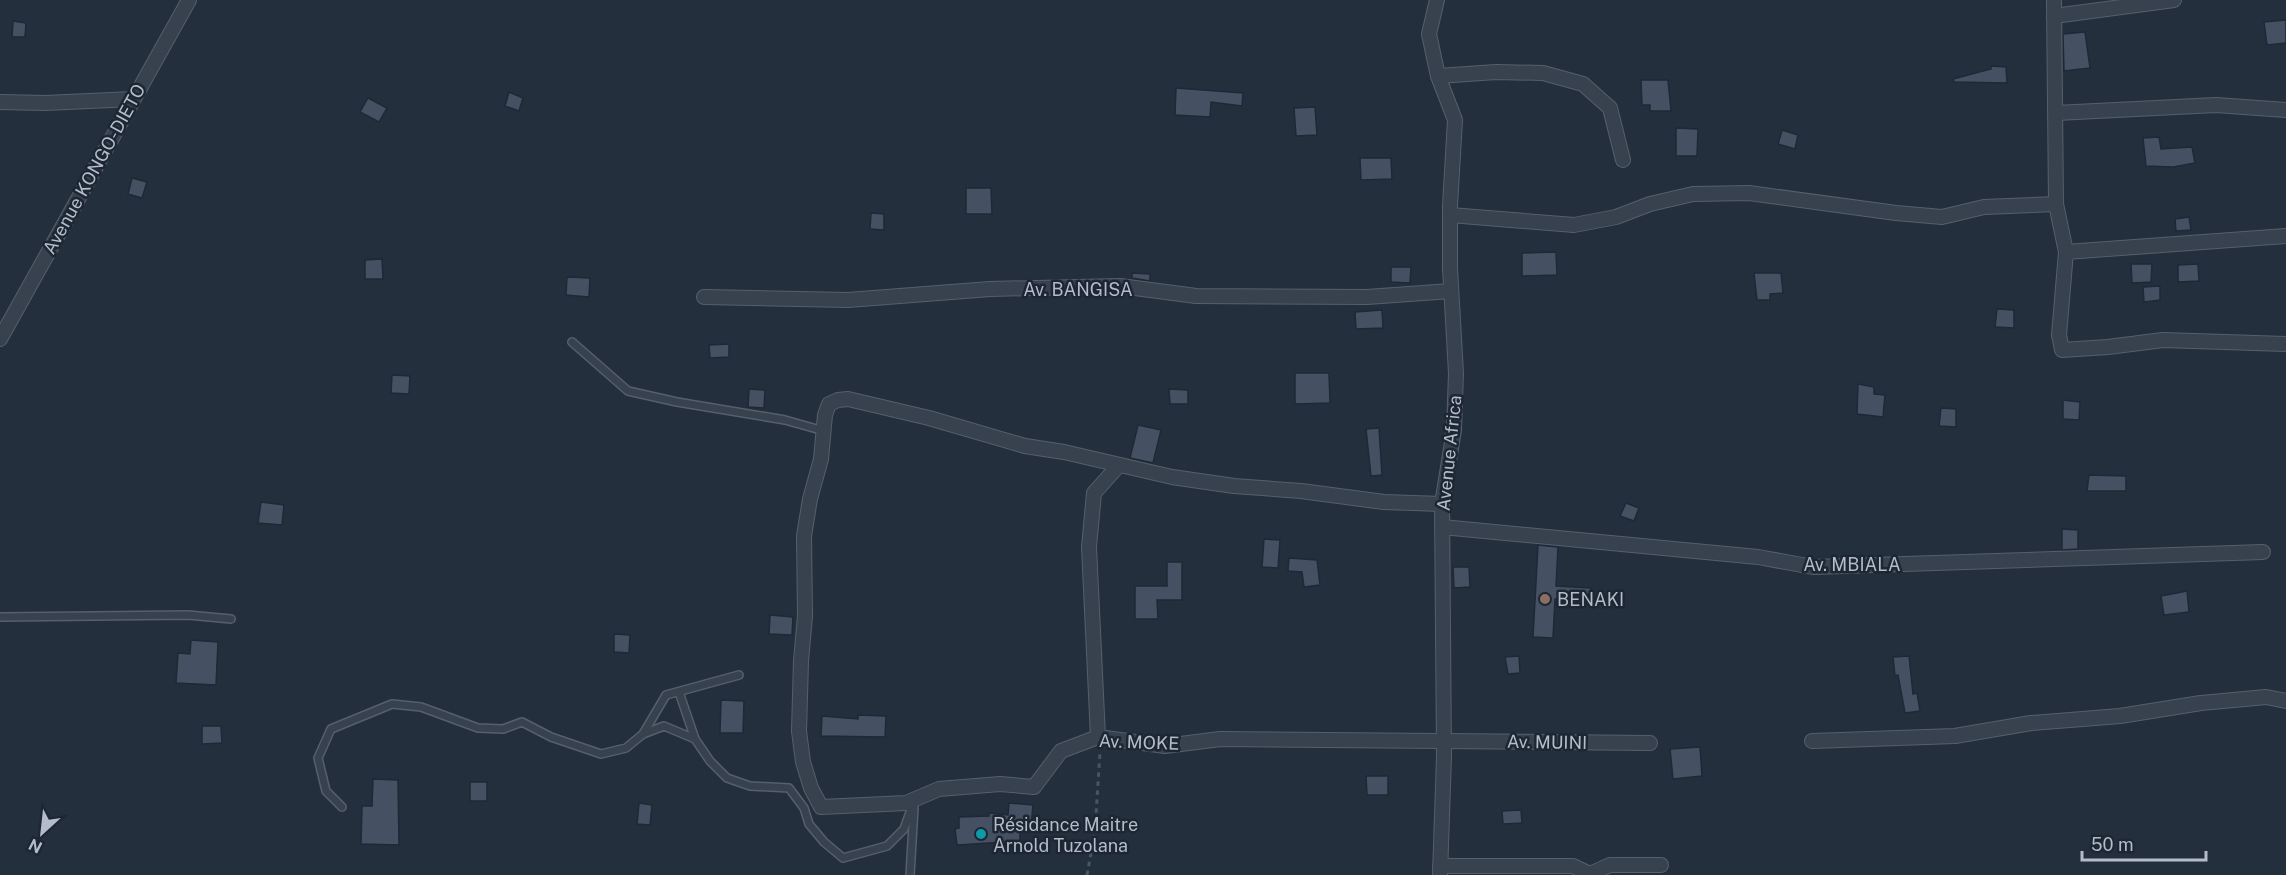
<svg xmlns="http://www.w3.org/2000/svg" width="2286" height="875" font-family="'Public Sans',sans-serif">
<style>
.building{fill:#455162;stroke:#1f2835;stroke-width:1.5}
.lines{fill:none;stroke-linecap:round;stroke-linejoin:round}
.lane-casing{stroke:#565f6c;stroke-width:10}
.street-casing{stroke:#565f6c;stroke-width:16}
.path{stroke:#44595c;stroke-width:3;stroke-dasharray:4.5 4.5;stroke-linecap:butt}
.lane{stroke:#38414e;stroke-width:7}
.street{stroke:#38414e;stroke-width:14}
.education-dot{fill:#8d6e63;stroke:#1d2633;stroke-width:2}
.culture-dot{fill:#0f9aa8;stroke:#1d2633;stroke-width:2}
.labels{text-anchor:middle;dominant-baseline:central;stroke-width:5;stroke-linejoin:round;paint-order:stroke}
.street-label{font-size:18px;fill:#b4bcc9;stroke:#1d2633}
.poi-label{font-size:18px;fill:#b4bcc9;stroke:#1d2633;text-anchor:start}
</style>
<rect width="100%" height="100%" fill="#242f3e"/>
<g class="building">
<polygon points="2286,20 2286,43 2267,45 2264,22"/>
<polygon points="13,21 26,23 25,37 12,37"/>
<polygon points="2085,32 2090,68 2064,71 2063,34"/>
<polygon points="1991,66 2006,67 2007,83 1954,82 1953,79 1991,69"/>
<polygon points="1641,80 1668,80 1671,111 1650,111 1650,105 1642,105"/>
<polygon points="1176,88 1243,93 1242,106 1211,102 1210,117 1175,115"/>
<polygon points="509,92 523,98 519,111 505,106"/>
<polygon points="368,98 387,108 379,122 360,112"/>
<polygon points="1315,107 1317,135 1296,136 1294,108"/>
<polygon points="1676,128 1698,129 1697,156 1676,156"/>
<polygon points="1782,130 1798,135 1795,149 1778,144"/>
<polygon points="2159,137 2161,149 2192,147 2195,163 2173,167 2146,166 2143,138"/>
<polygon points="1360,158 1391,158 1392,179 1361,180"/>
<polygon points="132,178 147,182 142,198 128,194"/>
<polygon points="966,188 991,188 992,214 966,214"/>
<polygon points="871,213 884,214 884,230 870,229"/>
<polygon points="2189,217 2191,230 2176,231 2175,219"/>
<polygon points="1556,252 1557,275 1522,276 1522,253"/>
<polygon points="382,259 383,279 365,279 365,260"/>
<polygon points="2131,264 2152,264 2151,282 2132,283"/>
<polygon points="2198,264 2199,281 2178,282 2178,265"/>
<polygon points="1391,267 1411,267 1410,283 1391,282"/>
<polygon points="1132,273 1150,274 1150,281 1132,278"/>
<polygon points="1754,273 1781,273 1783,293 1770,294 1770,300 1757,300"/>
<polygon points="567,277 590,278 589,297 566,295"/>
<polygon points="2160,286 2160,300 2144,302 2143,287"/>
<polygon points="1997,309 2014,310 2014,328 1995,327"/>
<polygon points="1382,310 1383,328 1356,329 1355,312"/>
<polygon points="729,344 729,357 710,358 709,345"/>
<polygon points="1295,373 1329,373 1330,403 1295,404"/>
<polygon points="392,375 410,376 409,394 391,393"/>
<polygon points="1858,384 1874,387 1874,394 1885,395 1883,417 1857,414"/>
<polygon points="749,389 765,390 764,408 748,407"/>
<polygon points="1169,389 1188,390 1188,404 1170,404"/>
<polygon points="2063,400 2080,402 2079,420 2063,419"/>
<polygon points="1941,408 1956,409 1956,427 1939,426"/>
<polygon points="1138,425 1161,430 1153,463 1130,458"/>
<polygon points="1379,428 1382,475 1371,476 1366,429"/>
<polygon points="2089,475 2126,476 2126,491 2087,491"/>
<polygon points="261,502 284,505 282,525 258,523"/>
<polygon points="1626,503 1639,508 1634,521 1620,516"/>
<polygon points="2062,529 2078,530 2078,549 2062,550"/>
<polygon points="1264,539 1280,540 1278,568 1262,567"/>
<polygon points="1538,545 1558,547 1556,586 1591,588 1591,600 1555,599 1553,638 1533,637"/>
<polygon points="1289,558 1317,560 1320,585 1304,587 1302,572 1288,571"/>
<polygon points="1167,562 1182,562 1182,600 1157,600 1158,619 1135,619 1135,586 1167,586"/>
<polygon points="1453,567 1469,567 1470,587 1454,588"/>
<polygon points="2187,591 2189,612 2164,615 2161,596"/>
<polygon points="770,615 793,617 792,635 769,634"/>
<polygon points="614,634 630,635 629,653 614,652"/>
<polygon points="191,640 218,642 216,685 176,683 178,653 190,654"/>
<polygon points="1519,656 1520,673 1508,674 1505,657"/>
<polygon points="1909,656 1913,694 1917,693 1920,711 1905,713 1898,675 1895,676 1893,657"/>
<polygon points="721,700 744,701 743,733 720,733"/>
<polygon points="858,715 886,716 885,737 821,736 822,716 858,719"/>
<polygon points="202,726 221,726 222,743 202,744"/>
<polygon points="1700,747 1702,776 1673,779 1670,749"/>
<polygon points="1366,776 1388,776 1388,795 1367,795"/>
<polygon points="373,779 398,780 399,845 361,844 362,806 372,806"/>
<rect x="470" y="782" width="17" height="19"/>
<polygon points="639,803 652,805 650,825 637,824"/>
<polygon points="1009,803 1033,805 1031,827 1020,826 1020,841 957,845 955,829 959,828 959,817 989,816 989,813 1008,815"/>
<polygon points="1521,810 1522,823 1503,824 1502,811"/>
</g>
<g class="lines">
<defs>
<g id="lane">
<polyline points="572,342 628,391 677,402 785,420 824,431"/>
<polyline points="0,617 188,615 231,619"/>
<polyline points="679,692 695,739"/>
<polyline points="643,734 666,695 739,675"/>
<polyline points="342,807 326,791 318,758 331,729 392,704 421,707 478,728 503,729 522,722 551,737 601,754 626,748 643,734 664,726 695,739 710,761 727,778 750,786 789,788 804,808 809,824 824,842 843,858 887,846 904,829 914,801"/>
<polyline points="910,875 914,808"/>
</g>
<g id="street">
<polyline points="1437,0 1429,34 1438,76 1455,120 1450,206 1450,268 1456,373 1454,430 1442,504 1444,756 1440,875"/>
<polyline points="2054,0 2056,204 2066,252 2059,335 2062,350 2108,347 2163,340 2286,344"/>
<polyline points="2054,16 2174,0"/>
<polyline points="1438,76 1496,72 1543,73 1583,84 1610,108 1623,160"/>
<polyline points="0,102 45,103 133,99"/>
<polyline points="2056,113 2216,105 2286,110"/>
<polyline points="1450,215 1574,225 1616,217 1650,204 1693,194 1749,193 1896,213 1942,217 1984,207 2056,204"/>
<polyline points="2066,252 2286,236"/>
<polyline points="704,297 848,300 990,289 1120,286 1196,296 1367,297 1451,291"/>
<polyline points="0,339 189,0"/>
<polyline points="1442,504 1384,502 1301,491 1234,486 1172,477 1064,452 1025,446 929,418 848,399 838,400 829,404 825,415 821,459 810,499 804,536 805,616 801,661 799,731 803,762 811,788 821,807 906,803 939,789 1000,784 1034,787 1061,751 1098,737 1165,746 1220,739 1650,743"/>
<polyline points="1442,527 1758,557 1813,567 2263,552"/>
<polyline points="1098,737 1089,547 1094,493 1119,465"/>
<polyline points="1812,741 1955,736 2031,723 2120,716 2201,703 2266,697 2286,701"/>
<polyline points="1440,866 1573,866 1590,874 1610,865 1661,865"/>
</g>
</defs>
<use href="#lane" class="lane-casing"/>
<use href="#street" class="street-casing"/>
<polyline class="path" points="1087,875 1095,831 1100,752"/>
<use href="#lane" class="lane"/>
<use href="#street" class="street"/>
</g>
<circle class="education-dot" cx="1545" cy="599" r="6"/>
<circle class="culture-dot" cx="981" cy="834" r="6"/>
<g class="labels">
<g class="street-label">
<text transform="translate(94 169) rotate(-61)">Avenue KONGO-DIETO</text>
<text x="1078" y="289">Av. BANGISA</text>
<text transform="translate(1449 453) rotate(-84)">Avenue Africa</text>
<text x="1852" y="564">Av. MBIALA</text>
<text transform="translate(1139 742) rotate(2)">Av. MOKE</text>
<text transform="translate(1547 742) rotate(1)">Av. MUINI</text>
</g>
<g class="poi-label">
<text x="1557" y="599">BENAKI</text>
<text x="993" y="824">Résidance Maitre<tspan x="993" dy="21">Arnold Tuzolana</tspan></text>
</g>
</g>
<g transform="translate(42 833) rotate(207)" stroke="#1d2633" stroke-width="4.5" paint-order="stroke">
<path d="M0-4.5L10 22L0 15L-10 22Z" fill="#b4bcc9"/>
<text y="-9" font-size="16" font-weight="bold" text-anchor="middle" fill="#b4bcc9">N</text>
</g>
<path d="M2082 851v9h124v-9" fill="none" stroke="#b4bcc9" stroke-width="3"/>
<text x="2091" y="851" font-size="18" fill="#b4bcc9" stroke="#1d2633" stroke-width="4.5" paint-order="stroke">50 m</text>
</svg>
